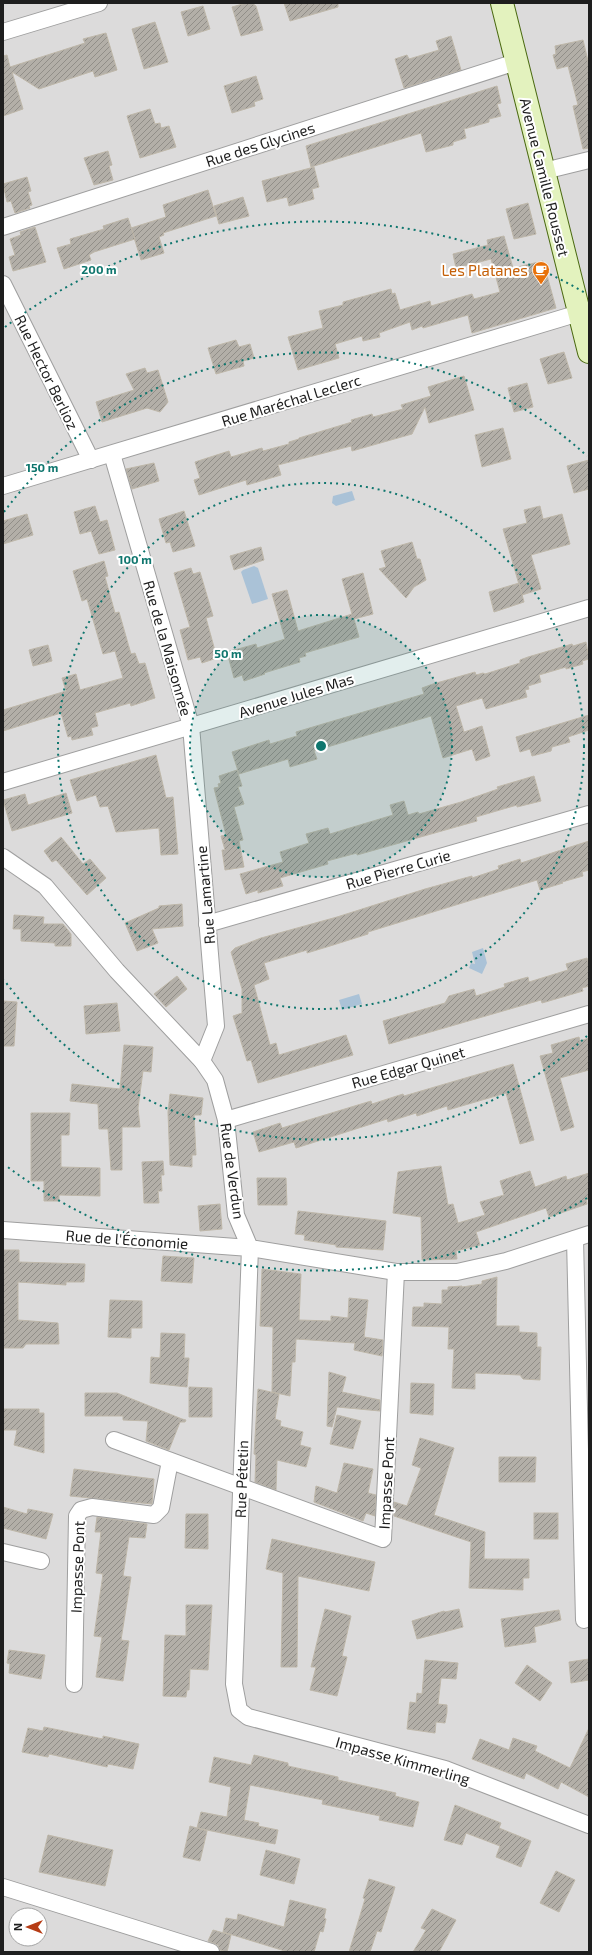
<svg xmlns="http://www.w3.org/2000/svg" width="592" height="1955" font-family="'Exo 2',sans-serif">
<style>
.residential{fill:#dcdbdb;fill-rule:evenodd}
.water{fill:#aac2d7}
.building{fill:url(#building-hatch);stroke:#beb7a9}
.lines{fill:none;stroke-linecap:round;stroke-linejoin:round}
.street-casing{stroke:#9f9f9f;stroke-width:18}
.secondary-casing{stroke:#4a6910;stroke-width:24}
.street{stroke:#fff;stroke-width:16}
.secondary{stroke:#e3f2be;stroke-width:22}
.ring{fill:none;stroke:#0f766e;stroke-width:2;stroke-dasharray:2 4}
.labels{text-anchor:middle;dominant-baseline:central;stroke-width:4;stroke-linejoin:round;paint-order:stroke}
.street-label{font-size:15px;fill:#1e1e1e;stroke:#fff}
.food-label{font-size:15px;fill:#c56008;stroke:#fff;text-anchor:end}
.centre{fill:#0f766e;stroke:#fff;stroke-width:2}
.ring-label{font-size:12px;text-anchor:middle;font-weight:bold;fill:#0f766e;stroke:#fff;stroke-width:4;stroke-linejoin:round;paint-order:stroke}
</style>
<defs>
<pattern id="building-hatch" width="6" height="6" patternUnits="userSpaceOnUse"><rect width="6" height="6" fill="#b3afa8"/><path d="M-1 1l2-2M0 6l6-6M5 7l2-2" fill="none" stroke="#918e88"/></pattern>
</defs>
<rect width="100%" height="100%" fill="#eeede5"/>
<path class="residential" d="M3,3H589V1952H3ZM16,1915H40V1939H16Z"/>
<g class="water">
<polygon points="352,491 355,500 336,506 332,503 333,496"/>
<polygon points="254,566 258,568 268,599 252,604 241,572 243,570"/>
<polygon points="483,948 487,963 482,974 469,968 471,963 475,964 472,952"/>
<polygon points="359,994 362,1004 342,1010 339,1000"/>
</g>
<g class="building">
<polygon points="246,3 252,3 256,6 263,30 241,36 232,7"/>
<polygon points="284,3 338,3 338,7 290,21"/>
<polygon points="203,6 210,29 188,36 181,12"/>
<polygon points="155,22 168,62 144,69 132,29"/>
<polygon points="106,33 117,70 95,77 93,71 39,89 12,72 23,109 3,116 3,56 7,55 10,67 85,43 83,39"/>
<polygon points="451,36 461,70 404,88 395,59 407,55 409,59 439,50 436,41"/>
<polygon points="583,40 589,65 589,148 583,149 573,106 578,105 568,66 557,69 553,55 556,54 555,46"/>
<polygon points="256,76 263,99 254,102 255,106 232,113 224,86"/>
<polygon points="497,86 501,103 497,104 501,116 489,119 489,122 464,129 466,138 453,142 453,145 426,152 421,133 311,167 306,146"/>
<polygon points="150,109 155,124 160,123 161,128 169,126 176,147 140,158 127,116"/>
<polygon points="108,151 112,165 109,166 113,180 94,185 84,158"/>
<polygon points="314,167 319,187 312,189 314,199 289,206 287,197 267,202 262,181"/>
<polygon points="27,177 31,191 28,192 32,205 29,206 30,208 15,213 11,201 7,202 3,184"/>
<polygon points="208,190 216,216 163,233 164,235 159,237 164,253 141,260 131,228 166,217 163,205"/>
<polygon points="243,197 249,216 219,224 214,206"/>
<polygon points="528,203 536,234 514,239 506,209"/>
<polygon points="128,218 135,239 94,252 89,255 91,260 64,269 57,248 71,244 70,239 104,229 103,226"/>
<polygon points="35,227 46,262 13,271 9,257 15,255 10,239 21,235 20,232"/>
<polygon points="504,236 513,268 543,261 556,308 472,333 468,315 423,328 422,326 412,330 410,322 379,333 380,337 363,341 362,336 335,344 339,358 298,370 288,337 323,328 319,311 343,305 343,302 391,289 392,294 395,293 400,310 430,301 431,306 472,294 474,299 500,292 491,259 456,268 453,254 488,245 487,240"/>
<polygon points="236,340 239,347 250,344 254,358 243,361 244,366 216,374 208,348"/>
<polygon points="564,352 572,378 548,384 540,359"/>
<polygon points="145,368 147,373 158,370 168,402 160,412 147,408 102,422 96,402 134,390 126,374"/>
<polygon points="464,376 474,410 429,423 425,407 412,434 352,451 351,446 278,465 281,475 247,485 246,480 199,495 194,480 200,478 195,462 229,451 231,457 262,448 263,451 289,444 289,442 299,439 299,438 352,422 351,420 372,414 373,417 403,409 401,405 431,396 428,387"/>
<polygon points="527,383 533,407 514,412 508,388"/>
<polygon points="503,428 511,459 482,467 475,435"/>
<polygon points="589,460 589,489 574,493 567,466"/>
<polygon points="154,463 159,481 132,489 126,469"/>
<polygon points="95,506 100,522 107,520 115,550 99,554 91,531 80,534 74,512"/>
<polygon points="540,506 543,519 562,514 570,544 531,555 541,589 522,595 503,529 527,523 524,510"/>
<polygon points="184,511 195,546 173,552 170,542 166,543 159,519"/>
<polygon points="27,514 33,535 3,544 3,521"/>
<polygon points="412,542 417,559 420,559 426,580 414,587 406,598 379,569 386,567 381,551"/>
<polygon points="261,547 264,560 234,570 230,556"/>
<polygon points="104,561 108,576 105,577 115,613 119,612 131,654 135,653 139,664 145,663 155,698 131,706 130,703 95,713 98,726 91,728 93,735 72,740 71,736 68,737 61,713 3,731 3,710 66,691 62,678 76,674 80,690 123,678 115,651 103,654 87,599 82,601 73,571"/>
<polygon points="191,568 193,574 200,572 213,616 206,618 217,658 202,663 200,657 188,660 180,630 190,627 174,573"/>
<polygon points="363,573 373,614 354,619 359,637 305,653 306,656 299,658 300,662 264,673 265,674 244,681 242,675 234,678 227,652 256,644 257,648 285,639 272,594 287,590 298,631 352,614 342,579"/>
<polygon points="519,583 524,602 494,612 489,592"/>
<polygon points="586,642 589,659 582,661 583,664 566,669 566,667 539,675 541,682 528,686 529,689 525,690 527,697 486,709 482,698 456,706 464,732 482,726 490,756 476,761 472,749 443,758 431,716 314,751 317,759 290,767 288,759 239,774 232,752 269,740 270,744 297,736 296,732 424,694 422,688 433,684 475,672 476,675 483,673 485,674 520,663 520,660 528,657 572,644 573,646"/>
<polygon points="48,645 52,661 33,666 29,650"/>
<polygon points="589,715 589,730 568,737 570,742 552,747 551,751 532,756 530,749 520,752 516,737"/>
<polygon points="156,755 166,798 173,797 178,854 161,855 159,828 116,832 108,806 100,807 96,795 77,801 70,780"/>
<polygon points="237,770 242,786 238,787 244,804 234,807 243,840 239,841 244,867 225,870 222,850 225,850 221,836 226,835 214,788 219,787 218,784 221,783 219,776"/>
<polygon points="534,776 541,801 517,807 517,805 476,817 477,821 357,855 357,853 327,861 328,864 280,878 283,886 258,893 258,890 246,894 240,874 283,862 280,852 309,843 306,834 328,828 330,834 393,815 390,805 404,801 408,815 418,812 419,814 461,802 498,789 497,787"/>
<polygon points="66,793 72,813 12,831 3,800 25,794 28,805"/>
<polygon points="61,837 83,864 90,859 106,878 87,895 56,860 52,862 44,851"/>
<polygon points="589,841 589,870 582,872 583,876 562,882 563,883 540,890 537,880 368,932 368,934 330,946 307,953 307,950 264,963 269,979 254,985 270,1045 276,1043 279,1055 346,1035 353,1055 258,1083 251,1060 247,1061 233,1016 242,1013 242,989 231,952 235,948 261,938 337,917 425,889 472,876 472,878 499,869 498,866 520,859 521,863"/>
<polygon points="182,904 183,926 152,929 158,943 137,951 125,923 159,908 159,906"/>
<polygon points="14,915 44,917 43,924 63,924 71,934 71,946 55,946 55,943 21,941 21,929 13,929"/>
<polygon points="587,958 589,965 589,986 582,988 583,991 542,1003 541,1000 389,1044 383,1021 445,1003 449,996 474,989 476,996 505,987 504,984 528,977 529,982 568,970 566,964"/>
<polygon points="177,976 187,989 166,1007 154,994"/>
<polygon points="3,1001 17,1002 14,1046 3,1046"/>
<polygon points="117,1003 120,1031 86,1034 84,1006"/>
<polygon points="579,1037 580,1041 589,1038 589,1070 560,1078 574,1127 561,1131 540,1056 553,1053 551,1045"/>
<polygon points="124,1045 153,1047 151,1072 143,1071 138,1108 140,1127 122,1127 122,1170 111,1170 108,1129 99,1129 98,1104 70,1101 72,1084 120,1089"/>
<polygon points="513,1064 534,1140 520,1144 506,1093 448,1110 447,1106 417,1116 416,1113 388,1122 387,1119 296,1148 294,1142 259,1152 253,1132 280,1123 282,1128 371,1101 372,1104 403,1094 404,1096"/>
<polygon points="170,1094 203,1098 201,1115 194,1115 196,1155 192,1155 192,1167 170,1165 168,1112"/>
<polygon points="31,1113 70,1113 69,1135 61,1135 61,1167 100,1168 100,1196 59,1195 59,1201 44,1201 44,1181 31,1181"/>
<polygon points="163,1161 164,1175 161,1175 162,1191 158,1191 159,1203 144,1203 142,1162"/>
<polygon points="441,1166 448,1205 453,1204 458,1223 485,1215 480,1202 504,1195 500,1181 530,1171 535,1187 566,1176 567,1180 589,1173 589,1199 586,1200 587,1204 549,1217 546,1208 476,1232 480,1245 456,1251 457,1259 422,1260 421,1217 393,1213 398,1172"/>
<polygon points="257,1178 286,1178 287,1205 258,1205"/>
<polygon points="220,1204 222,1229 200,1231 198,1206"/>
<polygon points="298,1211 386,1221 383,1250 336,1247 336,1245 304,1240 305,1235 295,1234"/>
<polygon points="3,1250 19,1250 19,1262 85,1264 84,1282 66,1282 66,1285 18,1282 18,1320 58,1323 59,1344 26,1344 23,1348 3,1348"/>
<polygon points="163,1256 194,1258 192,1283 161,1281"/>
<polygon points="262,1269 301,1274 299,1320 331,1321 331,1316 348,1318 349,1298 368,1300 364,1337 383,1340 382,1356 354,1350 355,1343 296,1339 295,1362 292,1362 290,1396 272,1392 273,1327 260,1326"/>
<polygon points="497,1277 496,1326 519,1326 519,1332 537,1333 537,1347 541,1347 540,1380 523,1379 520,1375 475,1373 475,1389 452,1388 454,1349 448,1349 449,1327 412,1326 413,1307 424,1307 424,1303 442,1304 442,1290 448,1290 448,1287 462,1286 462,1287 482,1284 482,1281"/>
<polygon points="110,1300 142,1301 142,1328 131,1328 131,1338 108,1337"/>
<polygon points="161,1333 185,1334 184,1358 189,1358 187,1387 150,1383 151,1357 160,1358"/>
<polygon points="329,1372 346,1377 342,1392 380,1400 380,1411 337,1407 332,1427 327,1426"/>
<polygon points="411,1383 434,1384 433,1415 410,1413"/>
<polygon points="189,1387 212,1388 212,1417 189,1417"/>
<polygon points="258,1389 279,1394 275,1419 281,1421 280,1426 303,1432 300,1445 311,1448 306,1467 277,1460 276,1490 255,1482 256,1455 254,1454"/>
<polygon points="85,1393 117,1393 182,1419 186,1420 185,1422 180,1422 169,1450 146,1441 148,1421 123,1420 123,1416 85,1416"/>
<polygon points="3,1409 39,1409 39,1413 44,1413 44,1453 14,1445 17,1430 3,1430"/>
<polygon points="337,1415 361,1421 353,1449 330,1444"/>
<polygon points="420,1438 454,1448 434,1515 485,1532 484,1559 529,1559 529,1578 523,1578 523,1590 469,1588 471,1542 394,1516 394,1502 407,1506 421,1468 412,1465"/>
<polygon points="499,1457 536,1457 535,1482 499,1482"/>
<polygon points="344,1463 373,1469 368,1493 376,1495 375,1516 366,1513 363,1521 314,1502 316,1486 337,1493"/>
<polygon points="74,1469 154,1479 152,1504 70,1496"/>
<polygon points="3,1507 27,1514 28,1509 53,1514 46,1539 3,1528"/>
<rect x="534" y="1513" width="24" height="26"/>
<polygon points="186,1514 208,1514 208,1549 185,1548"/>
<polygon points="97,1517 147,1524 145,1538 129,1537 123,1576 131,1577 121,1640 129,1641 123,1681 96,1677 102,1637 94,1636 103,1574 96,1573 101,1532 95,1532"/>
<polygon points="272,1539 375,1562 369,1591 298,1576 297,1667 281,1667 283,1573 266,1569"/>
<polygon points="186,1605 212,1605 208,1670 190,1669 189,1690 187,1690 186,1697 163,1696 165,1635 186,1636"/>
<polygon points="325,1609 351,1616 342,1656 347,1657 337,1696 310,1690 316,1667 311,1667"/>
<polygon points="459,1609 463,1627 417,1639 412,1621 444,1611 445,1612"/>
<polygon points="559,1610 561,1620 534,1627 536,1642 505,1647 501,1619"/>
<polygon points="9,1650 45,1655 41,1679 9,1673 10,1664 7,1663"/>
<polygon points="589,1659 589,1680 571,1683 569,1662"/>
<polygon points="425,1660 458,1663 456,1679 441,1678 438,1704 447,1705 447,1712 445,1723 436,1722 435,1733 407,1729 410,1702 416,1703 417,1693 422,1694"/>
<polygon points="527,1665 552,1683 540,1701 515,1683"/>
<polygon points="44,1727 103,1739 103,1736 139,1744 133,1769 108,1764 107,1767 49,1754 48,1757 22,1752 28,1728 43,1731"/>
<polygon points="589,1728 589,1797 561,1782 558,1789 526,1773 524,1779 472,1759 480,1739 509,1750 513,1738 537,1746 535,1751 570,1768"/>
<polygon points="254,1755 288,1763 288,1766 338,1777 338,1780 396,1793 395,1796 419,1802 413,1827 379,1820 380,1816 322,1804 323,1800 250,1785 244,1820 259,1823 258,1826 278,1830 275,1844 197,1828 201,1812 227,1817 231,1787 209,1782 214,1757 251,1765"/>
<polygon points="455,1805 501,1823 499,1828 531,1841 521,1867 496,1857 500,1846 466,1833 462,1845 444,1840"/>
<polygon points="190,1826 207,1831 200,1861 183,1857"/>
<polygon points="48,1835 113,1850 105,1886 39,1872"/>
<polygon points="266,1850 300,1859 294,1884 260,1875"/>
<polygon points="556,1871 575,1880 559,1912 540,1903"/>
<polygon points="369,1879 395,1887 381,1932 377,1931 370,1952 349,1952 365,1899 363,1898"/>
<polygon points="290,1900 326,1909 324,1918 326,1919 323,1932 320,1931 314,1952 288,1952 223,1932 226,1918 237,1920 238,1914 284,1927"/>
<polygon points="432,1909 456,1920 439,1952 413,1952 426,1930 421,1928"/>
<polygon points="213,1930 231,1935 227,1952 220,1950 218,1945 208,1941"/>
</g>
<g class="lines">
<defs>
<g id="street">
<polyline points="3,32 99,3"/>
<polyline points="544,171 589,160"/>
<polyline points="3,227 516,62"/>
<polyline points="3,284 91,460"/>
<polyline points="112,454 191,726 216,1026 202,1061"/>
<polyline points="3,486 579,313"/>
<polyline points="3,782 589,608"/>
<polyline points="3,857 45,886 117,971 202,1061 215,1080 226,1120 236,1215 250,1248 396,1272 457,1272 506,1261 589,1234"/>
<polyline points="207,924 589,814"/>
<polyline points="226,1120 589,1014"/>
<polyline points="3,1230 250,1248 234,1684 239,1710 248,1717 445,1769 589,1825"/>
<polyline points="575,1239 584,1620"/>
<polyline points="114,1440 383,1539 396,1272"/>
<polyline points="3,1552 41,1561"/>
<polyline points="74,1684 77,1516 81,1510 92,1507 154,1515 161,1508 170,1461"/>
<polyline points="3,1887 211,1952"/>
</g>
<polyline id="secondary" points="502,3 589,352"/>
</defs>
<use href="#street" class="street-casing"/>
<use href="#secondary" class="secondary-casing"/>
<use href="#street" class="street"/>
<use href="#secondary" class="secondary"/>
</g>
<circle cx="321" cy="746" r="131" fill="#0f766e" fill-opacity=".12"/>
<g class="ring">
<circle cx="321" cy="746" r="131"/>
<circle cx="321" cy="746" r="263"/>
<path d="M587 1036A394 394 0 0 1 4 980M4 512A394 394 0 0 1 587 456"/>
<path d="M587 1198A525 525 0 0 1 5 1165M5 327A525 525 0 0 1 587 294"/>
</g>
<defs>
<symbol id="cafe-pin" viewBox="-11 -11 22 30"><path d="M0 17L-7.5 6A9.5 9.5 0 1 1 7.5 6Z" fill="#e8710a" stroke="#fff"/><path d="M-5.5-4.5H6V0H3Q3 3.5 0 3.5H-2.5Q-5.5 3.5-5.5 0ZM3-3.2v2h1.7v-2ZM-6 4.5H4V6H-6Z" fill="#fff"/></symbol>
</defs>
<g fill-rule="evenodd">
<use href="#cafe-pin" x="531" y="260" width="20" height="27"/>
</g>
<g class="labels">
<g class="street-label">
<text transform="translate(260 144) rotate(-18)">Rue des Glycines</text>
<text transform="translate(545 177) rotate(76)">Avenue Camille Rousset</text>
<text transform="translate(47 372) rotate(64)">Rue Hector Berlioz</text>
<text transform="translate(291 400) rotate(-17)">Rue Maréchal Leclerc</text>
<text transform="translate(168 648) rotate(74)">Rue de la Maisonnée</text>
<text transform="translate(296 695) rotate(-17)">Avenue Jules Mas</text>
<text transform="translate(398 869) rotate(-16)">Rue Pierre Curie</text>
<text transform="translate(205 895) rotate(-95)">Rue Lamartine</text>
<text transform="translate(408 1067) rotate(-16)">Rue Edgar Quinet</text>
<text transform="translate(233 1171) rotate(82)">Rue de Verdun</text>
<text transform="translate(127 1239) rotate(4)">Rue de l'Économie</text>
<text transform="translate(241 1479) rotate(-88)">Rue Pétetin</text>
<text transform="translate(386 1483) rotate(-87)">Impasse Pont</text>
<text transform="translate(77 1567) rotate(-88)">Impasse Pont</text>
<text transform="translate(403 1760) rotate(16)">Impasse Kimmerling</text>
</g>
<g class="food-label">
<text x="528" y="270">Les Platanes</text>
</g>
</g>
<circle cx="321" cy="746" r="6" class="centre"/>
<g class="ring-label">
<text x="99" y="274">200 m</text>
<text x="42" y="472">150 m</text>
<text x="135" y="564">100 m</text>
<text x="228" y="658">50 m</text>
</g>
<rect width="592" height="1955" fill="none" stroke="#1e1e1e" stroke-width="8"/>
<g transform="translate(28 1927) rotate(270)"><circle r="19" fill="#ffffff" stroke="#a5a5a5"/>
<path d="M0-3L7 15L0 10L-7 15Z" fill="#b63c15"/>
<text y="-6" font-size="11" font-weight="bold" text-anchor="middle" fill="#1e1e1e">N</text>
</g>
</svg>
